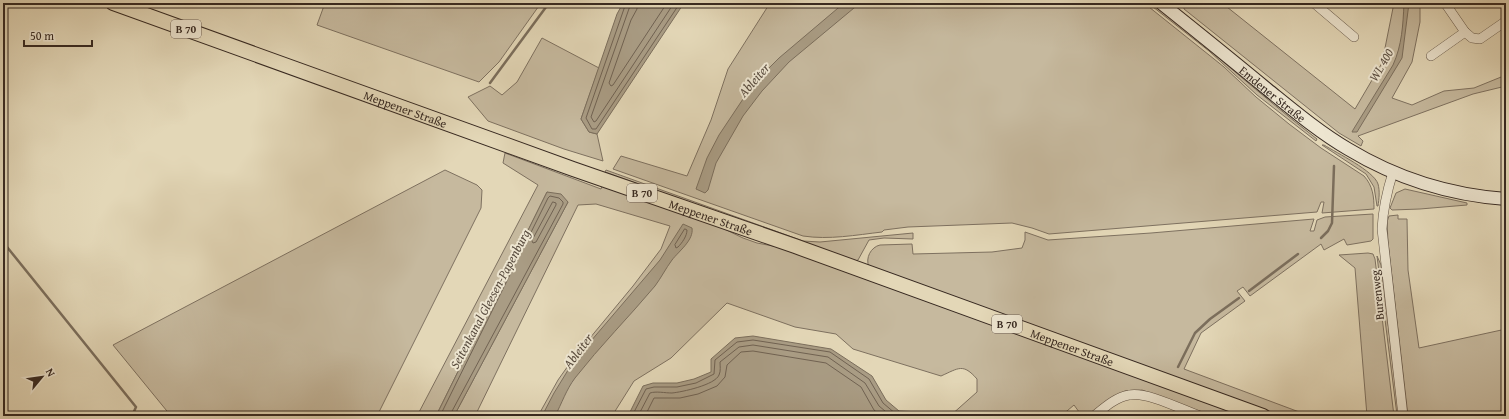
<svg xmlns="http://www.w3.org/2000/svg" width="1509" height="419" font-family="'Gentium Book Plus',serif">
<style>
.green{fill:#c6b99e;stroke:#7e7160}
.water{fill:#a99c84;stroke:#7b6e5c}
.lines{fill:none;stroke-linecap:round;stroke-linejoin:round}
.shore{stroke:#706252;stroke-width:1}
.stream{stroke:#7b6e5c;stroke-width:2.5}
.street-casing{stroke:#625446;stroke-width:10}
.secondary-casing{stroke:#372921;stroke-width:14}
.primary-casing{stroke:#372921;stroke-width:16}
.street{stroke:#ede5d0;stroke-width:9}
.secondary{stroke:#ede5d0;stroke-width:12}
.primary{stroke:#e3d7b7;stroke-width:14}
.labels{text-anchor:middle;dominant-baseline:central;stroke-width:4;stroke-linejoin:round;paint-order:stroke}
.shield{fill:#ede5d0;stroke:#6e6156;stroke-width:1}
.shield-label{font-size:11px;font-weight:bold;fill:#372921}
.street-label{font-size:12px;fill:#372921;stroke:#ede5d0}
.water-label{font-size:13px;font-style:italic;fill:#594c3f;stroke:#ede5d0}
</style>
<rect width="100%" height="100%" fill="#e3d7b7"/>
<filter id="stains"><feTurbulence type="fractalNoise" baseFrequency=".005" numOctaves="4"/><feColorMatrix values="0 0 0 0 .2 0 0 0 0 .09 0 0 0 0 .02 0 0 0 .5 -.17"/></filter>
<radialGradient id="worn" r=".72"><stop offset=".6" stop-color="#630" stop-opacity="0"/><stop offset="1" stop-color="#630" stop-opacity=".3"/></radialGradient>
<g class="green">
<polygon points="325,3 541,3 499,62 479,82 317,25"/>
<path d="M770,3H1144L1224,67L1256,97L1289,124L1321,148L1364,176C1373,186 1374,197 1374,209L1322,213L1324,202H1321L1317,212L1049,234L1032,228L1012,223L908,227L884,230L882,232C856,235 829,240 803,236L613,169L621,156L687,176L711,120L728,69Z"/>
<path d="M1148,3H1153C1209,48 1261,96 1317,139L1316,141L1257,95L1209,51Z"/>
<polygon points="1184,3 1222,3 1355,109 1382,63 1394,3 1420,3 1420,22 1412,62 1392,98 1412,105 1444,91 1474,88 1506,75 1506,86 1473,94 1358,136 1363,141 1361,146 1339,133 1184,9"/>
<polygon points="542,38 599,68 581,119 589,132 597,134 603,161 564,149 488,121 468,97 490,86 502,95 517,82"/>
<path d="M1322,145H1324C1337,153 1374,171 1378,184C1380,191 1379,199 1378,206H1377L1374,187L1366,174Z"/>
<path d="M505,153L601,189L603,184L716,225L743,238L757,243L778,247L1244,416H1212L1142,390L1125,391L1109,400L1088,416H1082L1074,405L1061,416H950L977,392V379C963,363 959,368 941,376L853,349L836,334L795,327L727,303L671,358L634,381L612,416H538L558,380L575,356L633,286L661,249L670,226L596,204L578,205L475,416H454L568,202L547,192L436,416H417L538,185L503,163Z"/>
<polygon points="445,170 477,185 482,190 481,208 377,416 171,416 113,345"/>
<polygon points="606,170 803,241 820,242 913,233 913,239 884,238 869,240 858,260 854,262 605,172"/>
<polygon points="1405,189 1467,203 1467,205 1420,209 1392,210 1390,208 1396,193"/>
<path d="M1373,214V239L1371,241L1347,245L1344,239L1324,250L1321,244L1250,296L1243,287L1237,291L1245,301L1201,333L1184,369L1310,416H1283L917,284L869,267C865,258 871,247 880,245L912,244L913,254L992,252L1022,248L1025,240V232L1048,240L1151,233L1314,219L1310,231H1314L1317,220L1325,217Z"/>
<polygon points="1398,215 1398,219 1407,219 1408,270 1419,348 1506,329 1506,416 1408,416 1388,242 1387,222 1389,216"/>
<polygon points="1368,253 1373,254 1375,259 1394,416 1367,416 1355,268 1339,255"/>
<polygon points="1377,256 1381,265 1399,415 1397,415"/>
</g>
<g class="water">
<polygon points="623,3 684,3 597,134 589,132 581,119 617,14"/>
<polygon points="844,3 860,3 789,62 762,91 743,116 716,163 708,190 705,193 696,189 707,158 719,135 743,99 763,74 779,58"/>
<path d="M1404,3H1409L1402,58L1357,132H1352L1353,130L1393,65C1402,45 1403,25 1404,3Z"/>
<polygon points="547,192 561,194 568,202 454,416 436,416"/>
<path d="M683,224L692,228C694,240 679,251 672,260C666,268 661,278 655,286C629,317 600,346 575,378C566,390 562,403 555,416H542L554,393L573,362L660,260Z"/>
<polygon points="753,336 831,349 872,376 886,400 899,411 922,412 919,416 628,416 643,386 653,383 677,383 694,379 711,372 711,359 735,338"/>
</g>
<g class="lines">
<g class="shore">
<polyline points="626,3 586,118 592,129 596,129 680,3"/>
<polyline points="631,3 591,117 594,122 596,121 674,3"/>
<polyline points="637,3 637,9 631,20 609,83 611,86 613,85 667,3"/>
<polygon points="553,202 556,203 556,205 536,242 533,243 532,241"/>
<path d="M685,229L687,230C687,236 682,243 678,247L676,248L675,245Z"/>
<polyline points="440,416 548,198 550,196 559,198 563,202 563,204 451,413 451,416"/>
<polyline points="632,416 646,389 654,387 677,387 696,383 714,374 715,360 737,342 753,340 830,352 869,379 883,403 896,414 916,416"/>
<path d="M638,416L650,393C656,391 665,393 672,393C682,392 715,385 719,375C721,371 720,366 720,362L739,347L753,345L828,357L865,383L879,406L891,416"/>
<polyline points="645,416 654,398 680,398 698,394 717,386 725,377 727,365 741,352 753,351 826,363 861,387 874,410 881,416"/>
</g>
<g class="stream">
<polyline points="490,83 549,3"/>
<polyline points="1321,238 1328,231 1332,223 1334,166"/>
<polyline points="3,242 136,407 132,416"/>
<polyline points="1249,291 1298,254"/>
<polyline points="1178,367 1195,333 1210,319 1239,298"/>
</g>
<defs>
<g id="street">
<polyline points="1314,3 1354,37"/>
<polyline points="1445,3 1465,32 1472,38 1480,39 1506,21"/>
<polyline points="1431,56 1465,32"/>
<path d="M1393,172C1387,191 1383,209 1382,229L1403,416"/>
<path d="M1094,416C1104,408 1116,397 1129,395C1146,391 1183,410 1200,416"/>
</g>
<g id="secondary">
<path id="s1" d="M1161,3C1196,31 1232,60 1267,89C1293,110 1319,132 1348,149C1396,178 1450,195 1506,199"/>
</g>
<g id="primary">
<path id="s2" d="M113,3L573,169L795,246L1263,416"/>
</g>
</defs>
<use href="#street" class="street-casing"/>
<use href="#secondary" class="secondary-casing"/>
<use href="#primary" class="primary-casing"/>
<use href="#street" class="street"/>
<use href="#secondary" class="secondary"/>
<use href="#primary" class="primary"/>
</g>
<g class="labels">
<g class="shield">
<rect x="171" y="20" width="30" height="18" rx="3"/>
<rect x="627" y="184" width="30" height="18" rx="3"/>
<rect x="992" y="315" width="30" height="18" rx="3"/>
</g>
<g class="shield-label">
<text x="186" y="29">B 70</text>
<text x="642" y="193">B 70</text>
<text x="1007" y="324">B 70</text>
</g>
<g class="street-label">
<text stroke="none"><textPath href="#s1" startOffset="144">Emdener Straße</textPath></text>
<text stroke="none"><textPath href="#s2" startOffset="311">Meppener Straße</textPath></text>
<text stroke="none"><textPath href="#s2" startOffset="635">Meppener Straße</textPath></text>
<text transform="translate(1377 295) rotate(-96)">Burenweg</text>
<text stroke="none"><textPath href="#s2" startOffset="1019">Meppener Straße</textPath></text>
</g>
<g class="water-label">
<text transform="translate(1381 65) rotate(-60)">WL 400</text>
<text transform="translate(754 80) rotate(-49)">Ableiter</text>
<text transform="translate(490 299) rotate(-62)">Seitenkanal Gleesen-Papenburg</text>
<text transform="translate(578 351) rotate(-53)">Ableiter</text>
</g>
</g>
<rect width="1509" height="419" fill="none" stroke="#e3d7b7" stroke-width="16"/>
<rect x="4" y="4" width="1501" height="411" fill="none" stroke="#372921" stroke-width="2"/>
<rect x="8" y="8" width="1493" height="403" fill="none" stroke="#372921"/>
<g transform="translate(42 377) rotate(61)" stroke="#ede5d0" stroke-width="3" paint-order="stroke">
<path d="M0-3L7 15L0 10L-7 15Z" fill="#372921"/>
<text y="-6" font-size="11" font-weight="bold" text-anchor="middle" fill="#372921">N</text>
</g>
<path d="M24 40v6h68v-6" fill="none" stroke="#372921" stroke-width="2"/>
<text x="30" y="40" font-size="12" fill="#372921" stroke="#ede5d0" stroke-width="3" paint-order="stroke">50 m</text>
<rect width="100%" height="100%" filter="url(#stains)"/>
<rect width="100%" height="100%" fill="url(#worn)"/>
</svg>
